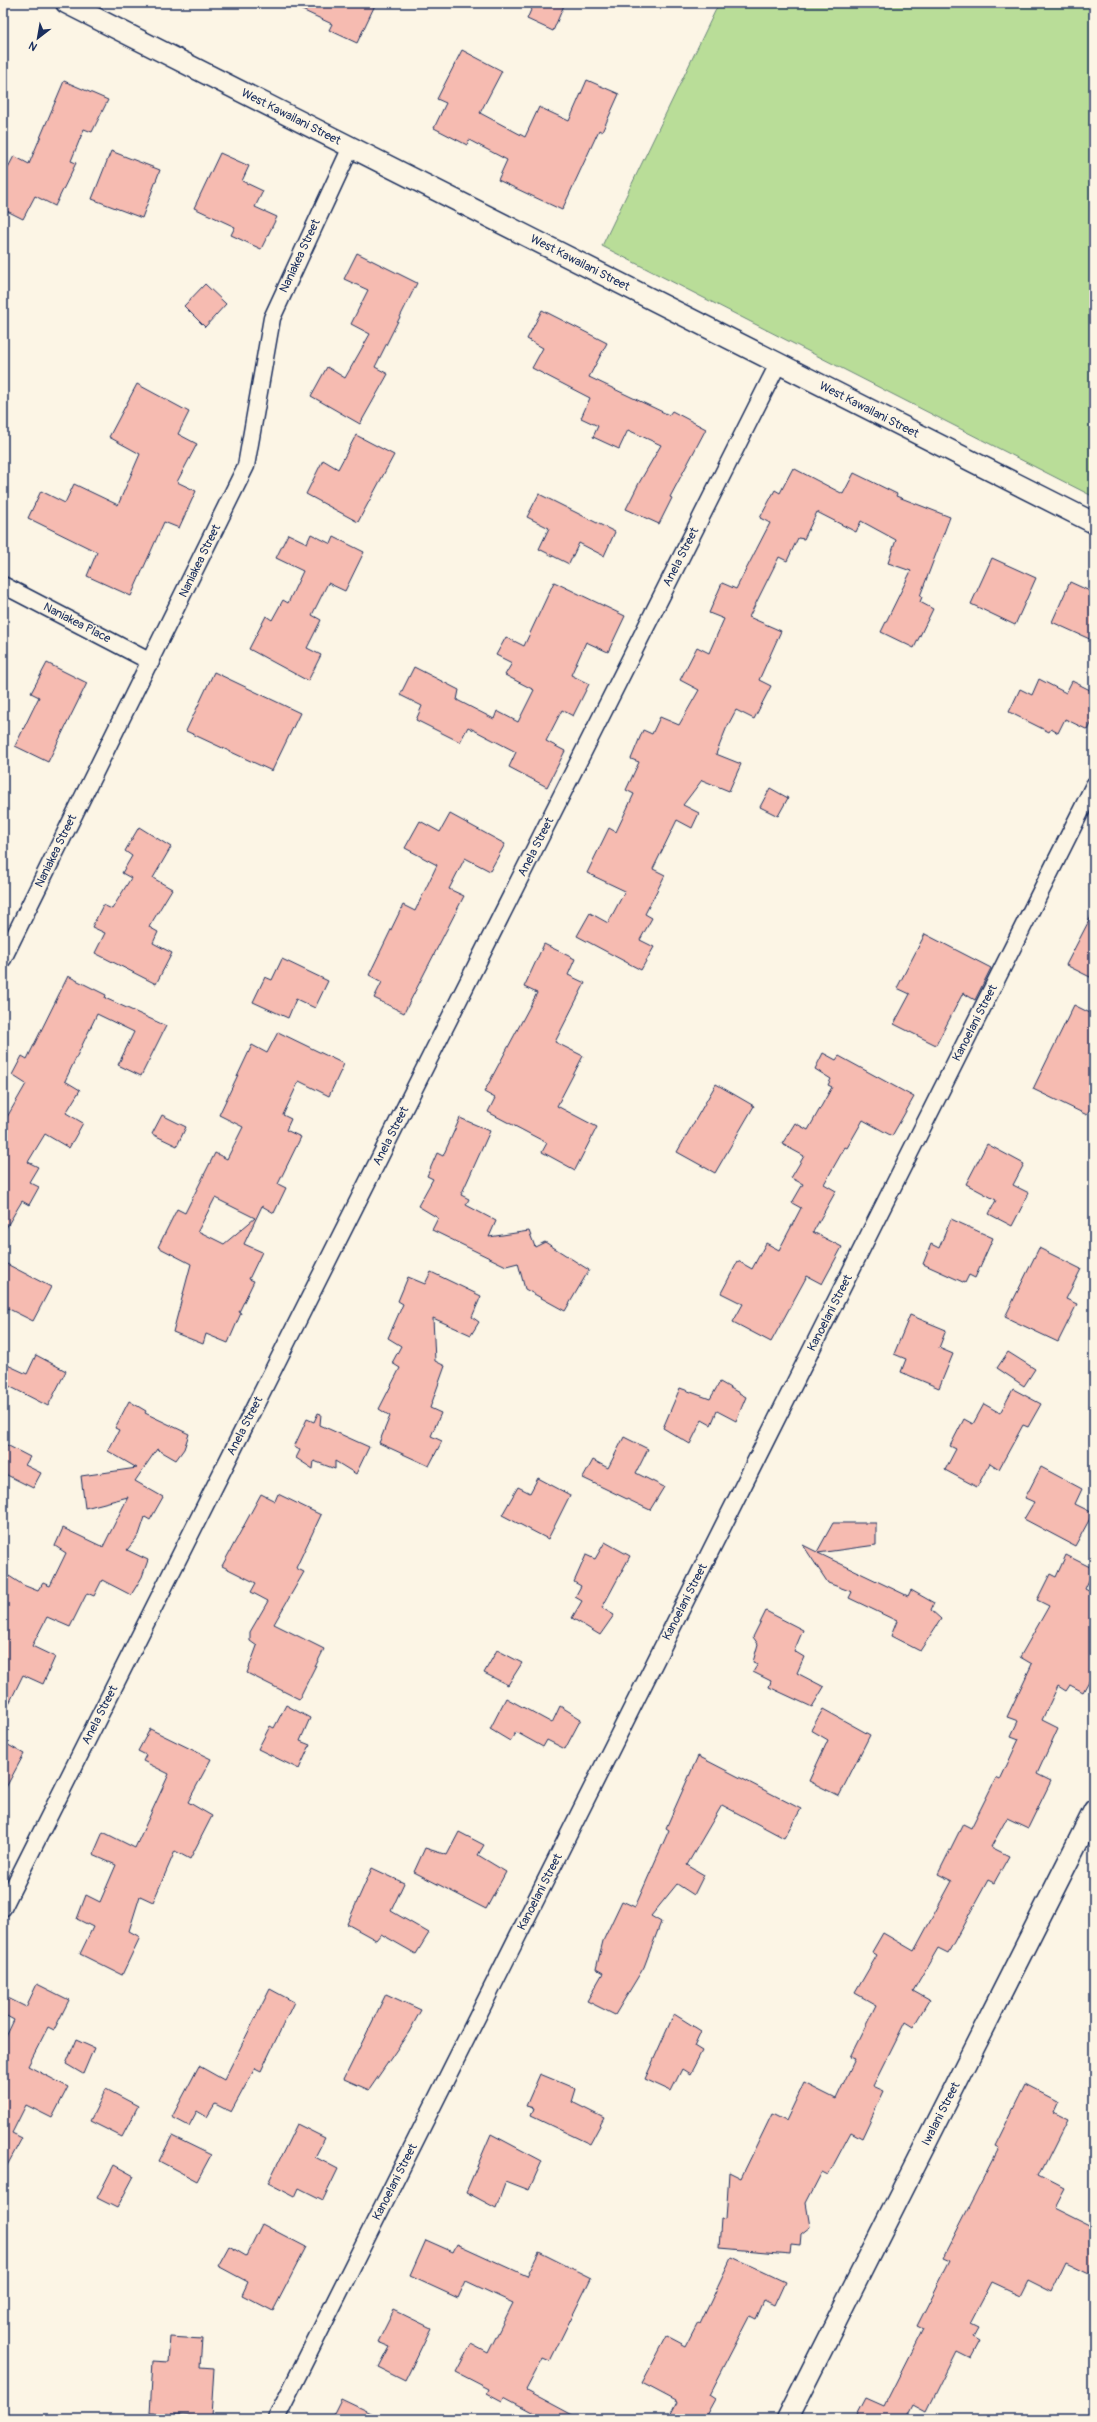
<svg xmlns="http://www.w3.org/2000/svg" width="1097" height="2422" font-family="Pangolin,sans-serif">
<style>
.green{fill:#b9dd98;stroke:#6a867b}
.building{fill:#f6bbb1;stroke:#1b2f5e;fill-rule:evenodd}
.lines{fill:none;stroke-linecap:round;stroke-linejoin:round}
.minor-casing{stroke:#1b2f5e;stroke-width:19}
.tertiary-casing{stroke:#1b2f5e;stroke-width:23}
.minor{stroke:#fcf5e5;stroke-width:16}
.tertiary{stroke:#fcf5e5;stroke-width:20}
.labels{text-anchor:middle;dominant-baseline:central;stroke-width:3;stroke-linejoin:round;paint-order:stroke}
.street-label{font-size:12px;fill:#1b2f5e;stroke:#fcf5e5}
</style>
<rect width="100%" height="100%" fill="#fcf5e5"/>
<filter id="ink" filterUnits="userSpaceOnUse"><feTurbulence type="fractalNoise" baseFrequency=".025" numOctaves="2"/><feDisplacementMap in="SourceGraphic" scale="8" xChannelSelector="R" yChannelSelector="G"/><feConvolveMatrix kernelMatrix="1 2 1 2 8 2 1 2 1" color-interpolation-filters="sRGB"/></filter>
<g filter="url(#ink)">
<polygon class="green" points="719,3 1094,3 1094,497 602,246"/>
<g class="building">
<polygon points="287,3 376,3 357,43 329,30 332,24"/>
<polygon points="534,3 565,3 553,31 527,19"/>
<polygon points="462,50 502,71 480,113 525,137 539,107 569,121 587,80 619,94 602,132 599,130 562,210 498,180 507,160 469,140 467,145 434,128 446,103 437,99"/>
<polygon points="64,81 108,100 92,132 84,129 71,161 76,163 55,206 35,196 23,219 3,209 3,177 14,156 29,164"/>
<polygon points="111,151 160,170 142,218 92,199"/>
<polygon points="220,153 249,166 242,181 263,191 255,207 277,217 261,249 231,235 235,227 194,208"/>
<polygon points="357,253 417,283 375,367 388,374 360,424 311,396 327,367 345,378 370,334 351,324 368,290 344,279"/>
<polygon points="205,284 226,304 205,327 184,306"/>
<polygon points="542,310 607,343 589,377 669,415 672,411 706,429 670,497 672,498 659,524 626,509 639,483 661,445 628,430 619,449 593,437 598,426 581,418 590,398 532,368 543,348 527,339"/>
<polygon points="137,384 189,412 178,434 197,444 177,482 196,491 179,528 164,522 131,596 87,576 97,552 28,518 41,491 65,503 74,484 118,505 140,454 109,437"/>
<polygon points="356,435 394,455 358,522 306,494 323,460 338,469"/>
<polygon points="793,468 843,494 854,473 897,494 896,496 950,517 920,596 922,597 920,602 933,609 914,648 881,632 911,571 888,563 896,540 861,521 856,532 817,512 804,539 798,538 787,561 779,557 749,617 781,631 759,680 771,686 754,719 736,710 726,729 716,754 741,764 729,791 702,780 683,805 699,813 692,828 677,820 653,869 665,875 645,914 652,918 640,940 654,947 641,970 577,936 590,913 608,923 625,891 587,873 609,828 616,832 634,794 626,790 639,762 631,759 643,730 652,734 660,717 679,725 699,690 680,680 697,647 709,653 724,619 709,613 722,583 736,589 770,523 760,518 775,490 780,493"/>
<polygon points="539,494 615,532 604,556 579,543 569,564 539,549 549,528 527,517"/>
<polygon points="288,534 307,543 311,534 331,544 334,537 364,552 345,591 328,583 312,615 321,620 307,648 321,655 308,681 249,649 266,616 272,620 283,600 288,603 303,571 276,558"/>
<polygon points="992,558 1036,578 1015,625 971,604"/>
<polygon points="554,582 625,616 608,652 586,642 571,675 589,684 573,716 562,710 546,741 565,751 547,787 509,767 516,752 468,727 460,742 416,720 422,706 400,695 414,667 459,690 457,700 494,719 497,711 518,722 534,690 505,675 512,663 496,655 506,637 524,646"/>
<polygon points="1070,582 1094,593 1094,641 1052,622"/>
<polygon points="47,663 87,683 48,762 15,746 39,697 31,693"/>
<polygon points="214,672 300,713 272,771 186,731"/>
<polygon points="1039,679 1066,693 1072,681 1094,692 1094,718 1088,730 1065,719 1058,733 1051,729 1049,732 1009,712 1020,689 1032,695"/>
<polygon points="770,788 788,798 778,816 760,807"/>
<polygon points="450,814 505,844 490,871 465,858 449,889 464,896 404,1013 374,998 382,982 369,975 403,905 415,911 437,865 405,848 420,821 440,832"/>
<polygon points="139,827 171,847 153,878 172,889 149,927 158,932 153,943 172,953 156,984 95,953 105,933 92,927 103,905 112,909 131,878 122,873 132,856 125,851"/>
<polygon points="1094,911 1094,979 1066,965"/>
<polygon points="925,934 991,968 975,1000 963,993 936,1045 894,1024 910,994 897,988"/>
<polygon points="544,944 575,959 568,975 585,983 555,1042 583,1056 557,1106 597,1127 575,1170 542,1152 547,1143 488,1112 495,1098 484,1092 537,993 524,987"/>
<polygon points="282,959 328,981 315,1008 296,999 288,1018 253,1002 265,977 272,980"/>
<polygon points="68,976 106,995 105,998 166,1026 141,1076 118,1065 134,1032 97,1014 65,1081 80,1090 66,1113 83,1123 69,1148 45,1134 28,1162 38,1167 29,1182 39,1187 29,1205 22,1201 3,1233 3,1124 26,1084 12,1075 22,1056 27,1059"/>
<polygon points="1074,1005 1094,1015 1094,1101 1087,1115 1033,1089"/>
<path d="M278,1032L344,1064L329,1096L299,1081L283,1115L291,1119L286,1130L301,1137L278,1184L286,1188L274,1213L262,1206L244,1244L262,1252L249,1279L254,1281L239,1312L241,1313L228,1343L206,1334L203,1344L173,1332L191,1264L158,1247L177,1209L185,1213L215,1153L227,1159L243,1127L219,1115L252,1045L267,1053ZM215,1198L255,1218L224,1244L198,1231Z"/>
<polygon points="823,1053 836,1060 839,1056 914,1097 892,1136 863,1120 847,1148 845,1147 824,1184 836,1191 813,1232 842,1247 822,1284 807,1276 771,1342 733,1322 743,1304 721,1293 738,1261 752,1269 766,1243 779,1250 801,1208 792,1203 803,1184 791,1178 804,1156 782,1144 795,1123 808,1130 832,1087 828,1085 831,1079 815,1069"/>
<polygon points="716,1084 754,1106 715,1173 677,1152"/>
<polygon points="162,1115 186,1127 177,1146 152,1134"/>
<polygon points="460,1118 490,1131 461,1195 469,1199 466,1205 496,1221 489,1237 529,1231 535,1247 545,1242 589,1270 565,1311 525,1289 518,1263 506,1266 432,1230 438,1218 418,1206 433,1179 427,1176 437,1153 443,1156"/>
<polygon points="987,1144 1024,1164 1013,1185 1029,1193 1012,1226 989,1214 996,1200 966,1184"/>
<polygon points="951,1219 993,1238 975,1278 969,1275 965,1283 923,1264 931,1244 939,1248"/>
<polygon points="1039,1248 1081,1269 1066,1299 1077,1304 1058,1342 1005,1317"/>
<polygon points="3,1262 51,1287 33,1321 3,1306"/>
<polygon points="431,1272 481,1296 472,1317 479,1322 471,1335 433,1318 435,1361 445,1366 430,1408 441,1413 431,1436 442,1441 429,1466 379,1443 390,1416 379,1409 400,1368 392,1363 401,1346 388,1338 403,1304 398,1301 408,1277 425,1284"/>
<polygon points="910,1315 946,1330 939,1348 953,1354 939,1388 901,1372 906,1359 894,1354"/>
<polygon points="1008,1352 1035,1369 1024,1386 997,1368"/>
<polygon points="36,1355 66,1371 48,1406 3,1383 3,1363 27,1374"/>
<polygon points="720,1382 746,1397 736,1421 717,1411 711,1425 702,1420 690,1444 663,1428 680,1388 710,1399"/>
<polygon points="1013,1389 1041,1404 1028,1427 1023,1425 999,1469 990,1463 977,1487 945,1470 956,1449 950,1446 964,1419 973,1424 984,1404 1000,1413"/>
<polygon points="129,1401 146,1411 145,1413 189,1434 184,1449 176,1460 157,1449 135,1481 163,1497 150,1520 145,1517 139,1535 127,1550 148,1560 142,1577 131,1595 102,1580 94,1596 87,1593 70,1627 47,1617 32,1646 55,1657 43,1684 23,1675 3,1716 3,1589 9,1576 23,1585 38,1591 43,1583 50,1586 66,1553 55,1546 63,1528 103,1547 128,1497 85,1508 81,1476 137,1468 108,1451 119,1430 115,1428"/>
<polygon points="318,1413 321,1414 320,1425 369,1447 356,1474 335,1461 335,1469 314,1461 313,1469 296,1458 300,1450 294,1447 307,1419 314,1422"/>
<polygon points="624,1437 648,1449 636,1473 664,1487 650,1510 583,1478 593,1460 608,1468"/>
<polygon points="3,1443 30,1457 25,1465 41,1473 33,1488 3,1473"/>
<polygon points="1041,1467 1082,1489 1075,1504 1093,1513 1075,1546 1024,1519 1034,1502 1025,1498"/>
<polygon points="538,1478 570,1495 548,1539 502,1515 518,1487 530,1493"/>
<polygon points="261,1494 275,1501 278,1494 321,1515 296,1568 304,1572 274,1624 324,1649 299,1699 247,1673 257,1646 250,1641 250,1632 268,1601 251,1592 256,1583 222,1566"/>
<polygon points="833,1523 876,1523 876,1545 818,1553 908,1596 911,1590 934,1603 931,1610 941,1619 920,1651 891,1636 897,1621 849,1598 852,1592 828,1583 803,1545 817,1552"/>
<polygon points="605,1542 630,1556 602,1608 614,1615 600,1635 572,1618 582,1601 575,1597 581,1586 574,1582 586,1555 595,1559"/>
<polygon points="1066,1555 1094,1569 1085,1589 1094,1594 1094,1672 1083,1692 1070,1685 1066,1691 1058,1686 1042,1720 1058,1728 1037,1774 1051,1781 1028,1828 1007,1818 991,1847 1009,1856 994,1883 988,1880 948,1953 938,1948 913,1991 929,2000 913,2027 905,2022 873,2086 884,2091 862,2138 851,2132 828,2175 822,2172 806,2203 810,2227 801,2234 800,2246 791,2245 790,2254 719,2248 721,2219 726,2220 729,2172 741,2178 772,2114 786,2121 804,2083 836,2099 855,2059 850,2057 876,2005 855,1993 877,1955 872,1952 883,1933 914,1951 952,1881 938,1874 963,1824 971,1828 996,1778 1000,1780 1019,1739 1011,1736 1018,1721 1007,1717 1032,1664 1020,1657 1049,1606 1037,1600 1050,1574 1056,1577"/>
<polygon points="766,1611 803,1630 794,1651 804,1657 797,1673 824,1687 812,1707 769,1687 771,1681 753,1672 758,1664 753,1662 758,1644 753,1637"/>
<polygon points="497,1650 522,1663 508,1685 484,1673"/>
<polygon points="506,1698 552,1723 560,1706 581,1719 565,1749 547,1740 543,1747 516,1732 510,1741 490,1729"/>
<polygon points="286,1705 310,1718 300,1741 310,1745 299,1769 258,1749 270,1726 274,1728"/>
<polygon points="823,1709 870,1735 839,1796 809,1781 828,1740 811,1730"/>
<polygon points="150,1729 211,1759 188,1802 212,1816 190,1859 175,1851 153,1902 140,1896 129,1931 140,1937 122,1975 80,1954 93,1927 77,1919 86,1895 100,1902 116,1865 93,1855 103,1832 135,1848 169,1774 143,1761 146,1755 138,1751"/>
<polygon points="3,1742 24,1754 3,1793"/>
<polygon points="698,1756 801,1809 784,1838 722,1805 687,1865 704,1875 694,1895 677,1884 651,1916 661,1922 644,1967 615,2015 587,2001 603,1973 596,1969 603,1941 622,1901 635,1907 669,1830 666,1828"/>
<polygon points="459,1832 484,1845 478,1855 506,1872 486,1909 414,1872 425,1848 447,1855"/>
<polygon points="372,1868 404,1883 391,1911 429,1933 416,1954 381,1934 376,1940 347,1924"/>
<polygon points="37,1984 69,2000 54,2030 48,2027 28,2066 68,2087 52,2118 26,2105 12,2133 22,2138 3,2173 3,2043 14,2020 3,2014 3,2007 8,1998 26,2007"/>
<polygon points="270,1989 294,2002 261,2071 255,2068 231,2112 215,2104 207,2117 197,2111 189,2126 172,2117 199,2066 224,2080"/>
<polygon points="386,1994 421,2010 409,2032 369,2090 344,2079"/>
<polygon points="674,2014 701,2031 694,2046 702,2051 690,2074 682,2069 671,2091 645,2079"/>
<polygon points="76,2040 94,2048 83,2074 66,2064"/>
<polygon points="540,2074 576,2089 572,2102 604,2118 590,2144 531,2116 534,2108 526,2106"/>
<polygon points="1025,2085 1056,2101 1051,2112 1067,2120 1039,2176 1064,2189 1054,2208 1094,2228 1094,2264 1089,2273 1066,2262 1052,2291 1028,2279 1020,2295 992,2282 970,2324 978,2328 973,2337 980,2341 971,2358 957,2351 927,2411 914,2404 907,2418 910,2419 855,2419 866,2398 884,2406 923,2329 917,2326 950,2261 943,2258 999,2148 995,2146"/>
<polygon points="106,2089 138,2106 122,2137 90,2121"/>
<polygon points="297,2124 325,2138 315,2157 338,2169 323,2200 299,2188 295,2197 268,2183"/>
<polygon points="491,2134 542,2161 529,2190 506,2181 496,2208 466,2192"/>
<polygon points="172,2136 211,2155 197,2181 159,2161"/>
<polygon points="114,2165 134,2176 117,2208 97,2198"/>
<polygon points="262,2224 306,2247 273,2311 242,2295 248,2282 218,2266 229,2246 246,2256"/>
<polygon points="426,2240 453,2252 457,2244 527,2276 539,2252 591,2278 550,2361 543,2358 526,2390 580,2419 545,2419 504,2397 502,2401 487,2393 489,2389 456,2372 471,2344 488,2353 513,2303 466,2281 458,2298 410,2276"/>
<polygon points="732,2257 785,2282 774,2306 764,2301 756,2319 750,2316 709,2395 715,2399 704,2419 669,2419 678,2402 642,2383 667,2336 686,2346 698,2323 700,2324"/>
<polygon points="394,2310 431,2328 405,2381 379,2368 390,2347 378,2342"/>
<polygon points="170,2337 202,2339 200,2367 214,2368 211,2417 150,2413 153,2361 168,2362"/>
<polygon points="341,2399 383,2419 331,2419"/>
</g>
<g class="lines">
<defs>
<g id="minor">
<polyline points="3,585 151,662"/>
<polyline points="3,959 246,466 272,318 351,147"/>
<polyline points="3,1908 778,364"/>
<polyline points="276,2419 1094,785"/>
</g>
<g id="tertiary">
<polyline points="66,3 1094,523"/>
<polyline points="787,2419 1094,1810"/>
</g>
</defs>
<use href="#minor" class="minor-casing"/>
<use href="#tertiary" class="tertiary-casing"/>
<use href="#minor" class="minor"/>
<use href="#tertiary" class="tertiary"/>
</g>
</g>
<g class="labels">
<g class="street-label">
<text transform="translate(291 117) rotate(27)">West Kawailani Street</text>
<text transform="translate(300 256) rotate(-65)">Naniakea Street</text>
<text transform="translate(580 263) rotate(27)">West Kawailani Street</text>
<text transform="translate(869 410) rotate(27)">West Kawailani Street</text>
<text transform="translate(681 557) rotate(-63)">Anela Street</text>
<text transform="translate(200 561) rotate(-64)">Naniakea Street</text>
<text transform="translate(77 623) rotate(27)">Naniakea Place</text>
<text transform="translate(536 847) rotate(-63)">Anela Street</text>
<text transform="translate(56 851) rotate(-64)">Naniakea Street</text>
<text transform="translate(975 1023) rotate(-63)">Kanoelani Street</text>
<text transform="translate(391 1136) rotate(-63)">Anela Street</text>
<text transform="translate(830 1313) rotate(-63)">Kanoelani Street</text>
<text transform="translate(245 1426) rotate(-63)">Anela Street</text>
<text transform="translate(685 1602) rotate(-63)">Kanoelani Street</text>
<text transform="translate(100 1715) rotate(-63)">Anela Street</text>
<text transform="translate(540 1892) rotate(-63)">Kanoelani Street</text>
<text transform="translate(941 2114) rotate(-63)">Iwalani Street</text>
<text transform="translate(395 2182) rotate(-63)">Kanoelani Street</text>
</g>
</g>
<rect width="1097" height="2422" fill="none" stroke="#fcf5e5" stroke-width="16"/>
<rect x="8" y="8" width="1081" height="2406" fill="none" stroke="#1b2f5e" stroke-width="1.5" filter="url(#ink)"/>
<g transform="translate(38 38) rotate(211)" stroke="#fcf5e5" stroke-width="3" paint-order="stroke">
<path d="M0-3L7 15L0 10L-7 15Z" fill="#1b2f5e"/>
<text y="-6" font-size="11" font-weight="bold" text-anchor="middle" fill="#1b2f5e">N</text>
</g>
</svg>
